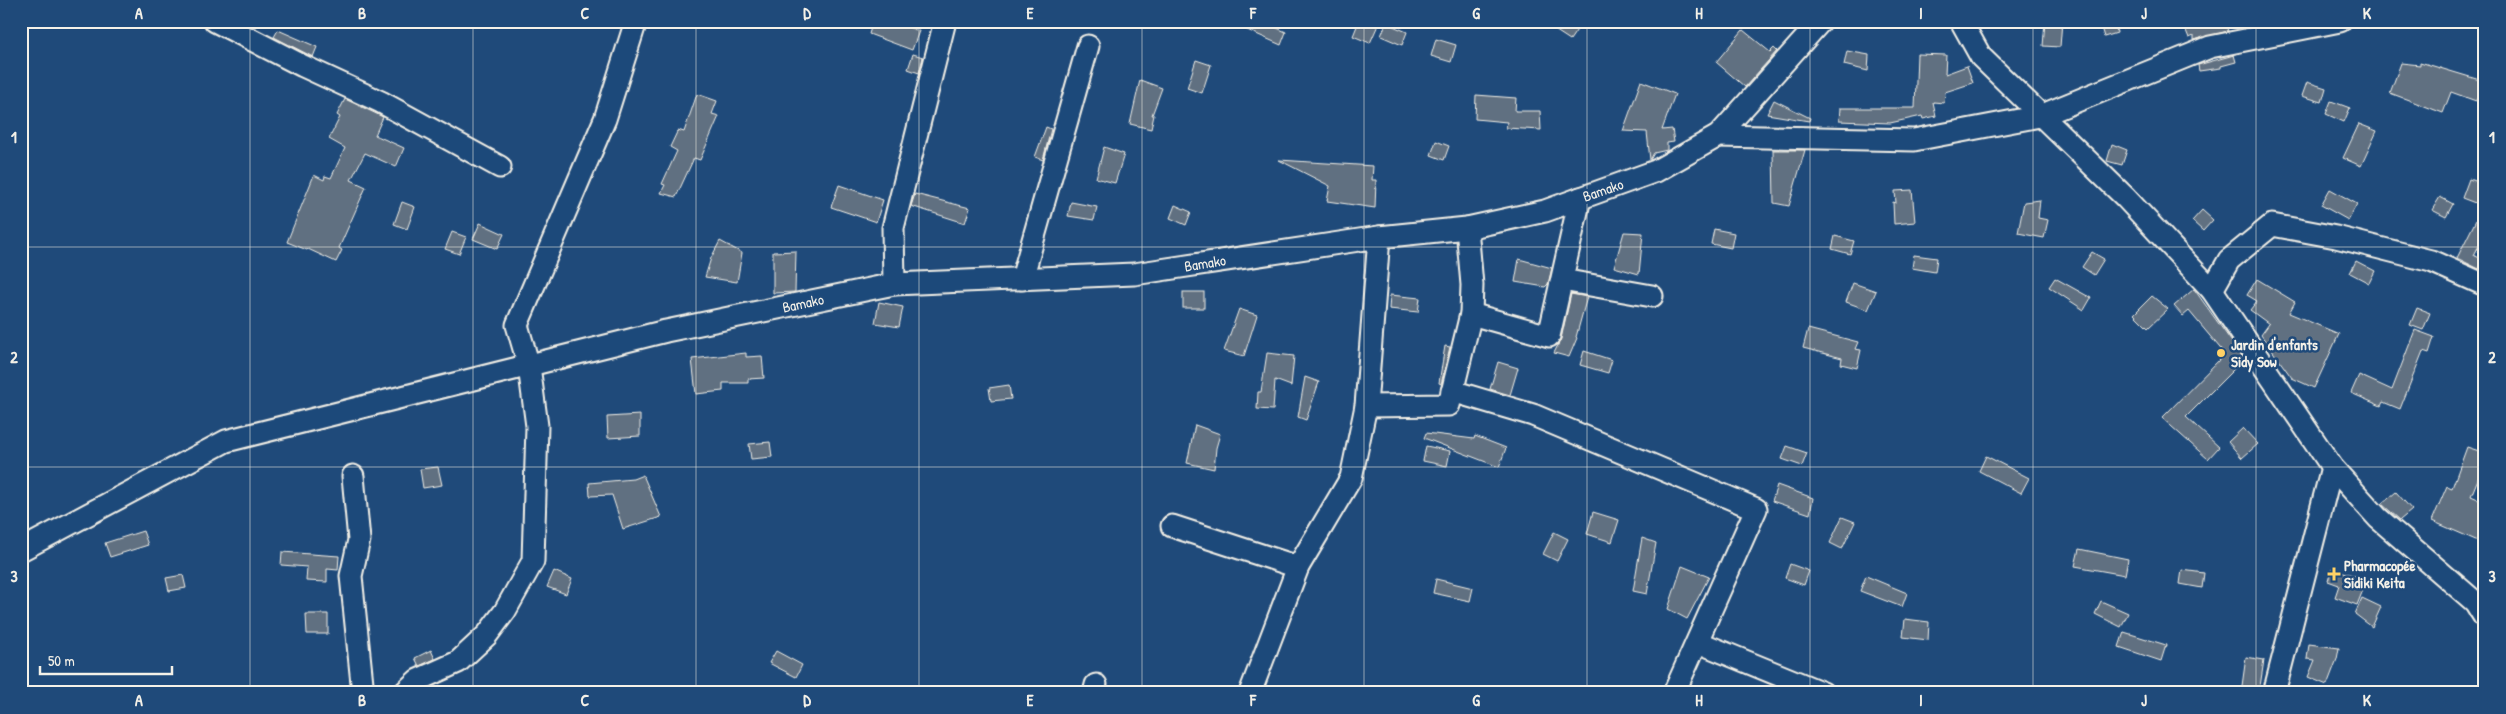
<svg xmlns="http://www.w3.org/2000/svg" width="2506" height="714" font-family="'Patrick Hand',sans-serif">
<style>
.building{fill:#617081;stroke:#f4f1e8}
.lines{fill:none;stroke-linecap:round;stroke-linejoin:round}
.minor-casing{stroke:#f4f1e8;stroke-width:25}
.minor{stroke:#1f4a7a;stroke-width:21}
.grid{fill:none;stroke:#f4f1e8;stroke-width:1;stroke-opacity:0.55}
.poi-dot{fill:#ffd166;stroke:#1f4a7a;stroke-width:2}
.labels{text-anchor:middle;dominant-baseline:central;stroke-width:5;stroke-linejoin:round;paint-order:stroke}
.street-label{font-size:15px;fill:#f4f1e8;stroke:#1f4a7a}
.poi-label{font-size:15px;font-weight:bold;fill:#f4f1e8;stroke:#1f4a7a;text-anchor:start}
.neatline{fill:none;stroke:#f4f1e8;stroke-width:2}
.grid-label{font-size:16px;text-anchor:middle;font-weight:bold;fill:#f4f1e8}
</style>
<rect width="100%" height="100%" fill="#1f4a7a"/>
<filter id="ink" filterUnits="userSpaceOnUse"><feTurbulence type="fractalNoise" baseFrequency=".02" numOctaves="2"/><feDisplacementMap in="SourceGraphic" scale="10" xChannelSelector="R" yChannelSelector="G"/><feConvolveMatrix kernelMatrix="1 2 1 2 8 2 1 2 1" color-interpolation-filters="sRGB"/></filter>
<g filter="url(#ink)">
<g class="building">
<polygon points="873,21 891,21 919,31 912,50 869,34"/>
<polygon points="1227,21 1261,21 1286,32 1281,45"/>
<polygon points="1359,21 1369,21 1378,25 1370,43 1353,36"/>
<polygon points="1541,21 1583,21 1570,40"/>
<polygon points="2045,21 2062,21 2060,47 2043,46"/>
<polygon points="2099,21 2115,21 2117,33 2104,37"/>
<polygon points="2182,21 2230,21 2230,22 2220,26 2226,24 2228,31 2194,40 2194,36 2189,38"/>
<polygon points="1386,23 1407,32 1402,45 1381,36"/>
<polygon points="278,30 317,47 313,57 274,37"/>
<polygon points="1743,30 1770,52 1774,48 1777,51 1745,87 1716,62"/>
<polygon points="1436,39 1456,45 1451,62 1431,56"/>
<polygon points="1847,51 1869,55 1868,71 1844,65"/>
<polygon points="913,54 923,57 919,73 908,69"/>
<polygon points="1917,54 1946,55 1945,74 1967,66 1973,83 1945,92 1944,103 1933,102 1936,116 1923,119 1922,116 1890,123 1839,121 1840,108 1915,108"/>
<polygon points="2234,55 2236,62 2221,66 2221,68 2199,71 2198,65"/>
<polygon points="1196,60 1211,65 1202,93 1187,88"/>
<polygon points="2420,62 2483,81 2476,101 2451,92 2443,113 2390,93 2401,63 2420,65"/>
<polygon points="1140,80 1162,88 1152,115 1154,115 1151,129 1130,124"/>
<polygon points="1641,81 1675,94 1662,130 1672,129 1674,142 1667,143 1667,150 1654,153 1650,160 1647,132 1623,131"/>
<polygon points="2307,82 2326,88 2322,102 2302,96"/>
<polygon points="697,94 717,101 712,114 719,116 700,160 694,158 676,197 661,193 665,185 662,184 677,151 670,147 678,130 684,132"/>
<polygon points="1476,95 1516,98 1515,111 1540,111 1541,130 1506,128 1507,122 1475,119"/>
<polygon points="345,99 383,117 375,135 404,148 396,167 365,153 351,180 366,187 339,248 342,250 336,262 308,249 307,250 287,242 314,175 324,180 325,176 331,178 345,148 329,139 340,117 337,115"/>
<polygon points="1774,100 1810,118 1809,121 1767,114"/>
<polygon points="2331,101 2350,108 2344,122 2326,114"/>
<polygon points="2359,124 2377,131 2361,166 2343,158"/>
<polygon points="1046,127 1051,129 1043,160 1035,157"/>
<polygon points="1436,141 1449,146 1444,160 1431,155"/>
<polygon points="2112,144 2127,150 2122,165 2107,161"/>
<polygon points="1104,147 1124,154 1115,183 1096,178"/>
<polygon points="1773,150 1805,150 1789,206 1774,203"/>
<polygon points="1279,160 1373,166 1372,180 1376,180 1375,208 1327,201 1330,186"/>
<polygon points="2469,179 2485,185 2485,234 2474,255 2483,260 2479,269 2457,258 2483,206 2462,198"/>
<polygon points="839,185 883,200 876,222 831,207"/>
<polygon points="2330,189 2357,204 2348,220 2321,205"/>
<polygon points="1912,190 1915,222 1894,224 1893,202 1896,203 1895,191"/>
<polygon points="915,194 970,208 965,223 911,206"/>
<polygon points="2440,197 2453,204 2446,217 2432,210"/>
<polygon points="2040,200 2038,218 2048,220 2044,238 2018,233 2024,202"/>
<polygon points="402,202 415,207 407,229 394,224"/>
<polygon points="1071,202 1097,207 1094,220 1068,216"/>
<polygon points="1175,205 1191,212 1186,225 1170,218"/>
<polygon points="2202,210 2213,220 2203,231 2192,221"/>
<polygon points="480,223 504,234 497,249 473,239"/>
<polygon points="1714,229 1734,233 1731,248 1711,244"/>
<polygon points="452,232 466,237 459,254 445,249"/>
<polygon points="1624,232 1643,233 1639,274 1614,267"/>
<polygon points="1835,236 1854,241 1850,254 1832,249"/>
<polygon points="720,241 742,253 737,282 705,277 711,258"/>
<polygon points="796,251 795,292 773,293 773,252"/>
<polygon points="2092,252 2104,259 2094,275 2082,267"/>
<polygon points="1914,255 1937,258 1935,272 1912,268"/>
<polygon points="1519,259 1552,268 1548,284 1545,287 1515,282"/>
<polygon points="2356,261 2375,271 2369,283 2350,273"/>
<polygon points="2055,278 2091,298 2084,310 2049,287"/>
<polygon points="2257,279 2295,302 2289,313 2339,334 2314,388 2292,378 2261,335 2269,324 2250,310 2257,301 2247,295"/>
<polygon points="1853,283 1876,291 1868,310 1846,302"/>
<polygon points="2194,289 2244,359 2186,417 2219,447 2208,459 2162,418 2225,354 2189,311 2183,316 2174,306"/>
<rect x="1183" y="292" width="21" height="16"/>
<polygon points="1571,294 1587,297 1576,337 1577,338 1569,357 1554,353 1561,339"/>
<polygon points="1390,295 1420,298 1418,312 1389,309"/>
<polygon points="2152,296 2168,309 2148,328 2134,314"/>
<polygon points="879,302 903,307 899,327 875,323"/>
<polygon points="2417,308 2430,313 2423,330 2410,325"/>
<polygon points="1239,309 1257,315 1244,356 1224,351"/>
<polygon points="1808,329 1858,342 1855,349 1861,350 1857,368 1841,364 1842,358 1803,348"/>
<polygon points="2415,330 2434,337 2429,353 2423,351 2400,409 2383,402 2381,406 2351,393 2359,375 2392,390"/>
<polygon points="1445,346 1450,347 1441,384 1439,383"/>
<polygon points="1584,351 1612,360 1608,373 1580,365"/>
<polygon points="746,353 746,357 762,356 764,378 748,379 748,383 723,383 723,391 696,394 692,359"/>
<polygon points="1267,353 1294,356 1291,386 1275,380 1273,410 1257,409 1258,392 1261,392"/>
<polygon points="1498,362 1518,368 1510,395 1490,389"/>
<polygon points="1305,377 1319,382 1306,420 1298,417"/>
<polygon points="1009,385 1011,399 991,401 989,388"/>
<polygon points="640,415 640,436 608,438 607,417"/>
<polygon points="1195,425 1220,434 1216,448 1214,469 1187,463"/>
<polygon points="2243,428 2258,444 2242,458 2228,442"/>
<polygon points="1426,433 1474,439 1475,436 1506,448 1499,467 1424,438"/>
<polygon points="770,442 772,457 751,459 749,444"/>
<polygon points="1426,446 1450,451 1447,466 1423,461"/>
<polygon points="1787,446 1807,453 1802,466 1782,459"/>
<polygon points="2467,447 2485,453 2485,462 2471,496 2485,502 2485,544 2432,521 2447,486 2452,488"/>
<polygon points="1986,456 2029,478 2021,493 1979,471"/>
<polygon points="438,467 442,485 423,488 420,469"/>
<polygon points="643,475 661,517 623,529 612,495 590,496 589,483 633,479"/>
<polygon points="1777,485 1813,498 1810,514 1772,501"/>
<polygon points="2396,492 2412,510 2400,520 2382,504"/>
<polygon points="1593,512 1619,520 1612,542 1587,534"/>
<polygon points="1842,517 1855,522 1842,549 1830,543"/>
<polygon points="143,531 148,545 110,557 105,543"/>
<polygon points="1554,532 1568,539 1557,561 1543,554"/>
<polygon points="1642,538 1656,543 1647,594 1633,591"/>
<polygon points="2079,549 2128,559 2125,575 2075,566"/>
<polygon points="282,552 339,556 338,570 327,569 327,582 306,581 307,567 281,565"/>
<polygon points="1790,564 1809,571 1804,585 1785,578"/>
<polygon points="1682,566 1709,577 1687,619 1668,609"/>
<polygon points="2332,568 2367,580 2357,605 2335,597 2339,585 2328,581"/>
<polygon points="2182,570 2204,573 2202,588 2180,584"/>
<polygon points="554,571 572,579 566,594 547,587"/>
<polygon points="183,575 186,588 169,591 166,578"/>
<polygon points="1866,576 1907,593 1902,607 1860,591"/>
<polygon points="1436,579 1473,588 1470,601 1433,593"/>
<polygon points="2362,598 2381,607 2372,627 2355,614"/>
<polygon points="2101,601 2128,613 2121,627 2095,614"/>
<polygon points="306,614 328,614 328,634 307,634"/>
<polygon points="1905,619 1929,622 1928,640 1903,637"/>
<polygon points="2124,632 2166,645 2161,661 2119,647"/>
<polygon points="2309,644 2339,648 2337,659 2327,685 2308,677 2315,660 2307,659"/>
<polygon points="431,650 435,659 419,666 415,658"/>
<polygon points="776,651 802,665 796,677 769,663"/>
<polygon points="2246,657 2264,660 2259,693 2241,693"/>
</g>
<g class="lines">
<defs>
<g id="minor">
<polyline points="215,21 303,66 381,102 500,167"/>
<polyline points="1961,21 1981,57 2125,197 2212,290 2332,467 2378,518 2475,602 2485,618"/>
<polyline points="1718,136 1914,140 2040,116 2210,47 2340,21"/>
<polyline points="1022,279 1088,46"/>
<polyline points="1562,280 1652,296"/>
<polyline points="894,284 893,228 945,21"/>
<polyline points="2212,290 2229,260 2272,225 2336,237 2431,261 2485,285"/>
<polyline points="1471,314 1549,336 1580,198"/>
<polyline points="1452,391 1533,415 1756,509 1674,693"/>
<polyline points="1366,406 1449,405 1471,314 1472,285 1467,228"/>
<polyline points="353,476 359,540 351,576 363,693"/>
<polyline points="1172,526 1298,567"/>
<polyline points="21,550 226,441 666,331 894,284 1134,274 1379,237 1467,228 1545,211 1656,171 1718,136 1821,21"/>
<polyline points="1698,642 1823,693"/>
<polyline points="404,693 418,680 458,662 487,635 505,611 533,561 537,426 529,366 517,325 605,119 636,21"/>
<polyline points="1094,693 1096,685"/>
<polyline points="1250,693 1298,567 1351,478 1366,406 1379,237"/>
<polyline points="2274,693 2332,467"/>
</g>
</defs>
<use href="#minor" class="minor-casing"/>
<use href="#minor" class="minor"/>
</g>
</g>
<path class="grid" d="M250,21V693M473,21V693M696,21V693M919,21V693M1142,21V693M1364,21V693M1587,21V693M1810,21V693M2033,21V693M2256,21V693M21,247H2485M21,467H2485"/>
<g class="poi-dot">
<circle cx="2221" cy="353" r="5"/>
<path d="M2331.5 566.5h5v5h5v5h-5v5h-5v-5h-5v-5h5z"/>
</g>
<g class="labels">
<g class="street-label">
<text transform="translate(1603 190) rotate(-19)">Bamako</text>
<text transform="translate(1205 263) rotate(-9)">Bamako</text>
<text transform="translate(803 303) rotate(-12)">Bamako</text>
</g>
<g class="poi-label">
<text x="2231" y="344">Jardin d'enfants<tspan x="2231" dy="17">Sidy Sow</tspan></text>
<text x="2344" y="565">Pharmacopée<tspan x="2344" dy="17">Sidiki Keita</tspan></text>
</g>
</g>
<rect width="2506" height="714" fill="none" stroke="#1f4a7a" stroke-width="55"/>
<path d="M40 666v8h132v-8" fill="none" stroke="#f4f1e8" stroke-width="2.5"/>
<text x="48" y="666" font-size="15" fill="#f4f1e8" stroke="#1f4a7a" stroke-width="4" paint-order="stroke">50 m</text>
<rect x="28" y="28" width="2450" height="658" class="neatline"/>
<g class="grid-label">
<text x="139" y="19">A</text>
<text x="362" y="19">B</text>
<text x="585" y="19">C</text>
<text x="807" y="19">D</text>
<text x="1030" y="19">E</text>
<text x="1253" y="19">F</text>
<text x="1476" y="19">G</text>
<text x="1699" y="19">H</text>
<text x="1921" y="19">I</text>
<text x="2144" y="19">J</text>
<text x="2367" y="19">K</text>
<text x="14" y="143">1</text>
<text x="2492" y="143">1</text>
<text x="14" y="363">2</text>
<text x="2492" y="363">2</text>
<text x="14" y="582">3</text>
<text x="2492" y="582">3</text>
<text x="139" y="706">A</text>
<text x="362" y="706">B</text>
<text x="585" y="706">C</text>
<text x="807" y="706">D</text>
<text x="1030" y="706">E</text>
<text x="1253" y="706">F</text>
<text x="1476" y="706">G</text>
<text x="1699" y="706">H</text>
<text x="1921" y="706">I</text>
<text x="2144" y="706">J</text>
<text x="2367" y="706">K</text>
</g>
</svg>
